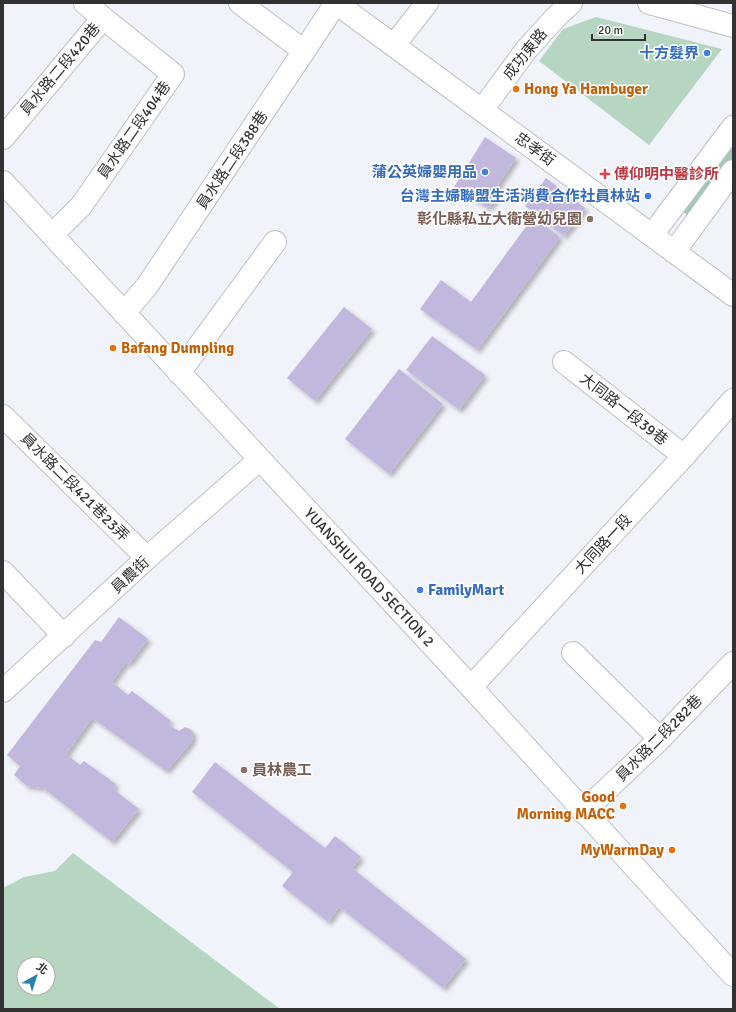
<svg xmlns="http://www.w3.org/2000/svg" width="736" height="1012" font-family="Signika,'Noto Sans TC',sans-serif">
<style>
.green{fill:#b6d6c2;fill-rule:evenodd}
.forest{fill:#a2c9b1}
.building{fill:#c2b7dd;filter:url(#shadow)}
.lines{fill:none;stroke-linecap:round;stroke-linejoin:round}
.minor-casing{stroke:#bec0c6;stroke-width:24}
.minor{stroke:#fff;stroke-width:22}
.shop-dot{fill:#3f7fe0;stroke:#fff;stroke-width:1.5}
.food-dot{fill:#e8710a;stroke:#fff;stroke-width:1.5}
.health-dot{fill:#e0444e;stroke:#fff;stroke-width:1.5}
.education-dot{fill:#8d6e63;stroke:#fff;stroke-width:1.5}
.labels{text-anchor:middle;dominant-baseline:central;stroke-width:3;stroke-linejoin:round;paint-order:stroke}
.shop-label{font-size:15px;font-weight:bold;fill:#366cbe;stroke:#fff;text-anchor:end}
.street-label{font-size:15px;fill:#323235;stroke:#fff}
.food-label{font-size:15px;font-weight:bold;fill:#c56008;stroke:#fff;text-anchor:start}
.health-label{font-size:15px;font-weight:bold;fill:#be3a42;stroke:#fff;text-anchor:start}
.education-label{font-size:15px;font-weight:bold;fill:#785e54;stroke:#fff;text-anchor:end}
</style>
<defs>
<filter id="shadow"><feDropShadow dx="3.5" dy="3.5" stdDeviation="2" flood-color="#0004"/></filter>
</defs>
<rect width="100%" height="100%" fill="#f1f3fa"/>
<g class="green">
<polygon points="596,17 722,49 649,145 539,61 563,29"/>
<path d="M73,853L280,1009H3V888L24,877L55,871ZM24,964H48V988H24Z"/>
</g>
<polygon class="forest" points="733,138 733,162 692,218 680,210"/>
<g class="building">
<polygon points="485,137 516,158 498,185 499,196 488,208 454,187"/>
<polygon points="546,178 585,208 564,236 525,206"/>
<polygon points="533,217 560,237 477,350 420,309 441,280 471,302"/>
<polygon points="344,307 372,329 315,401 287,378"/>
<polygon points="432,336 485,375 459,410 406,370"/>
<polygon points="399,369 443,404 389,474 345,439"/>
<polygon points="119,617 148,639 129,664 126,662 112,682 128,695 132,691 171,721 168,724 179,731 185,727 190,729 193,732 193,738 190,744 166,771 92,718 66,754 80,765 84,761 116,784 113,789 139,809 112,842 43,788 27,786 14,775 20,766 7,755 95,640 101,642"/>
<polygon points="215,762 325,848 335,836 361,857 352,868 466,959 443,988 339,907 328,922 282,886 293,872 192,792"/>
</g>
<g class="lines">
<defs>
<g id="minor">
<polyline points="240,3 304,51"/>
<polyline points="336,3 733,295"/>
<polyline points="649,3 733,26"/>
<polyline points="394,45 427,3"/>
<polyline points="482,110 526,50 555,18 571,3"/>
<polyline points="3,138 103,18 85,3"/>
<path id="s1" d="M3,182L471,687L733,975"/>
<polyline points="52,235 81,206 173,74 103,18"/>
<polyline points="652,235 733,127"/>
<polyline points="674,252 733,171"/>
<polyline points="124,313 147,286 336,3"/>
<polyline points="564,362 684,456"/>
<polyline points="179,373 275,242"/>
<polyline points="3,416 147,558"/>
<polyline points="3,572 64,636"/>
<polyline points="573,653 660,739"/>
<polyline points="471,687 684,456 733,400"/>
<polyline points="3,691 147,558 259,460"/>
<polyline points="583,812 660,739 733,663"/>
</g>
</defs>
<use href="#minor" class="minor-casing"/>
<use href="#minor" class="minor"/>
</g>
<g class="shop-dot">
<circle cx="707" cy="53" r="4"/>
<circle cx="485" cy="172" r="4"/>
<circle cx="648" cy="196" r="4"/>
<circle cx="420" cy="590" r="4"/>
</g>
<g class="food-dot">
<circle cx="516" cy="89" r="4"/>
<circle cx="113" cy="348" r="4"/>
<circle cx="623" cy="806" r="4"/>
<circle cx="672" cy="850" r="4"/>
</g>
<path class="health-dot" d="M603 168h4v4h4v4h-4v4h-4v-4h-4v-4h4z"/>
<g class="education-dot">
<circle cx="590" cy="219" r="4"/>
<circle cx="244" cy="770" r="4"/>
</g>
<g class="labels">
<g class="shop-label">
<text x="699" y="53">十方髮界</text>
<text x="477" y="172">蒲公英婦嬰用品</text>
<text x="640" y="196">台灣主婦聯盟生活消費合作社員林站</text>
<text x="428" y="590" text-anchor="start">FamilyMart</text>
</g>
<g class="street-label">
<text transform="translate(525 54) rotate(-51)">成功東路</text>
<text transform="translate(60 69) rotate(-50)">員水路二段420巷</text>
<text transform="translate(134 130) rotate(-55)">員水路二段404巷</text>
<text transform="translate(535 149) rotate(36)">忠孝街</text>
<text transform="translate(232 160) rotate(-56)">員水路二段388巷</text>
<text transform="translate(624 409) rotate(38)">大同路一段39巷</text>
<text transform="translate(75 487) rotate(45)">員水路二段421巷23弄</text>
<text transform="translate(603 544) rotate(-47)">大同路一段</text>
<text transform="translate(130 575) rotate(-43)">員農街</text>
<text stroke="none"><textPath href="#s1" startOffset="539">YUANSHUI ROAD SECTION 2</textPath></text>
<text transform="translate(659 738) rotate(-45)">員水路二段282巷</text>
</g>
<g class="food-label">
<text x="524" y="89">Hong Ya Hambuger</text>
<text x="121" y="348">Bafang Dumpling</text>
<text x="615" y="797" text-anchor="end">Good<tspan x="615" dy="17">Morning MACC</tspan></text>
<text x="664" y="850" text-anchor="end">MyWarmDay</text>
</g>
<g class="health-label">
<text x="614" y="174">傅仰明中醫診所</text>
</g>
<g class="education-label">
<text x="582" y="219">彰化縣私立大衛營幼兒園</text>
<text x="252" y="770" text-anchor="start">員林農工</text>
</g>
</g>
<rect width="736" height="1012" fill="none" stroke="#323235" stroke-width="8"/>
<g transform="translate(36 976) rotate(39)"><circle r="19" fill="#ffffff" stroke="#adadae"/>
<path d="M0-3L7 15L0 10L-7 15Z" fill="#2980af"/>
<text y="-6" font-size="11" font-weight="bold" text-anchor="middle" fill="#323235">北</text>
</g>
<path d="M592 34v6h53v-6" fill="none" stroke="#323235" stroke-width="2"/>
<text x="598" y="34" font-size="12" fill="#323235" stroke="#ffffff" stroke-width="3" paint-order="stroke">20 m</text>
</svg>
